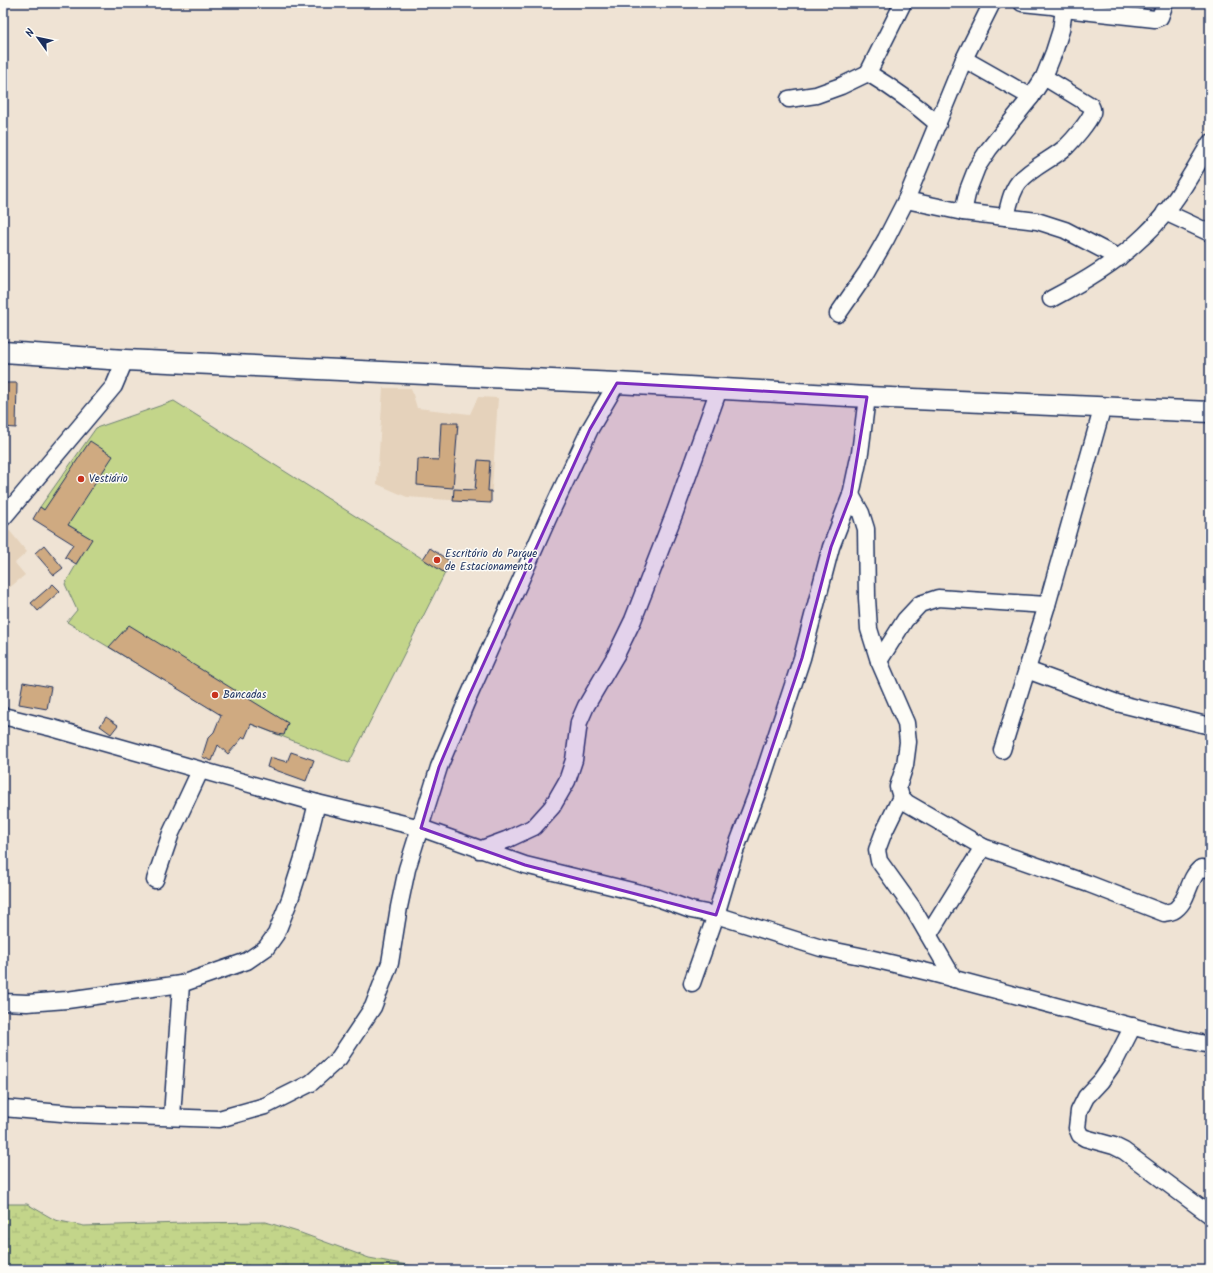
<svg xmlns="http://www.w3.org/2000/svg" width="1213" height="1273" font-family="Kalam,sans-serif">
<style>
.built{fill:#e5d2bb}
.green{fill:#c3d58a;stroke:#6f8274}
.wetland{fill:url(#wetland-marsh);stroke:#6f8274}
.building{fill:#cfaa81;stroke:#1b2f5e}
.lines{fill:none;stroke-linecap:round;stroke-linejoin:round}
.minor-casing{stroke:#1b2f5e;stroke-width:19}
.major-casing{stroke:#1b2f5e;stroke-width:23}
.minor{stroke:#fdfcf7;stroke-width:16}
.major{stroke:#fdfcf7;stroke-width:20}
.marked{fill:#7b2cbf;fill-opacity:0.2;stroke:#7b2cbf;stroke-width:3;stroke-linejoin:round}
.poi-dot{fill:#c8321e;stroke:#fdfcf7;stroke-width:1.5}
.labels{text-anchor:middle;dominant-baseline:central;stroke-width:3;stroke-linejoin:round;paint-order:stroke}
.poi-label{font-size:11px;fill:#1b2f5e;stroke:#fdfcf7;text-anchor:start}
</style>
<defs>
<pattern id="wetland-marsh" width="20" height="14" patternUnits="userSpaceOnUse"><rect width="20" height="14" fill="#c3d58a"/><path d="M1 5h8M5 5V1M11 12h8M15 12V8" fill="none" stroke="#a7b77a"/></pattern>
</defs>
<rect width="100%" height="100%" fill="#efe3d4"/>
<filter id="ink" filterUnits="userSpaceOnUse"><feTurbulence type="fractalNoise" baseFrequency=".025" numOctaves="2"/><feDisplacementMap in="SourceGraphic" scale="8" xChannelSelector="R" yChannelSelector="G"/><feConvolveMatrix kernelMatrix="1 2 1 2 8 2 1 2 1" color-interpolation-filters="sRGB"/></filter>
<g filter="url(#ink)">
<g class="built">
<polygon points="383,388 411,388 417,408 470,414 478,397 498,398 491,503 407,497 377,484"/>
<polygon points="9,530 27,552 15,563 25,575 3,593 3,535"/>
</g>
<polygon class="green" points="174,401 445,573 349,763 251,724 223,711 217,712 67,622 77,610 65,584 91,539 40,507 96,428"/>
<polygon class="wetland" points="6,1204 27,1204 55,1220 84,1226 183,1223 266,1222 301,1233 369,1258 435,1270 3,1270 3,1205"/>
<g class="building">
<polygon points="3,383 17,383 16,428 3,427"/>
<polygon points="441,423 458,423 453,488 417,485 418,459 439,460"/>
<polygon points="90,441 113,456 68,525 92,539 76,564 65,557 73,544 33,519 40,507 44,510"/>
<polygon points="478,460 490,461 488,491 491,491 491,503 453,501 454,489 475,490"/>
<polygon points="44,545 63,568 54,575 35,553"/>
<polygon points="430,548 451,562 445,573 423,559"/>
<polygon points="53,584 60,591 38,611 31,603"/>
<polygon points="129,625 288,723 284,735 277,734 251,724 245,738 243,737 228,754 218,745 212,761 202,757 208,738 214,732 221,715 109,647"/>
<polygon points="23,682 51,687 47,709 19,704"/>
<polygon points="106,717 118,725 111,734 100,726"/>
<polygon points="291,752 314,760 306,781 267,767 270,757 287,762"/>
</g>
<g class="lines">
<defs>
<g id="minor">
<polyline points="1022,3 1052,6 1064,9 1155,19 1160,17 1165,3"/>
<polyline points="964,59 1031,97"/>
<polyline points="868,73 903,3"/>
<path d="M789,99L816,95L841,86L868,73C893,88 916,105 938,124"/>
<polyline points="906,200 963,212 1037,221 1065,230 1119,258"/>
<polyline points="963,212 968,190 977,167 989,149 1031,97 1044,77 1054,52 1061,30 1064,9"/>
<polyline points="1165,212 1210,233"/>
<path d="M1006,217C1009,205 1011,192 1019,182C1032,167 1051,160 1066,147C1073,140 1088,123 1092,113C1093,110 1092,108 1090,105L1044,77"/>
<path d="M1051,299C1085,281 1117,262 1145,235C1172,210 1191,175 1210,143"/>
<polyline points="838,314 867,272 886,239 906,200 964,59 992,3"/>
<path d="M851,495L861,513L866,529L867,598L869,629L879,661L906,723L908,742L905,765L898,787L901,797L907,803L983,847L1089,884L1164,913C1168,912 1173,912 1176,909C1189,899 1188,878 1201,868L1210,869"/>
<polyline points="3,518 114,386 125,360"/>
<polyline points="879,661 905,620 920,604 938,598 1047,605"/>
<polyline points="1027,670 1117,703 1210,726"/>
<polyline points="3,716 52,728 317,803 421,828 525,865 652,896 691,910 716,915 821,948 865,957 932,973 1172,1037 1210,1045"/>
<polyline points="1002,750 1047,605 1103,406"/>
<polyline points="901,797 883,834 877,850 879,861 912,907 954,979"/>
<polyline points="479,850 506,840 534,827 552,807 567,781 574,760 579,722 586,706 616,655 633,620 675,512 719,389"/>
<polyline points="155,880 171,833 200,771"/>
<polyline points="929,934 983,847"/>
<polyline points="692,983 716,915 735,851 759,788 802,658 831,547 851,495 860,453 867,397"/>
<polyline points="3,1002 27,1003 67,1000 181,984 247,961 266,948 276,934 290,899 304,855 317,803"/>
<polyline points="1133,1026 1115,1061 1101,1081 1086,1097 1079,1111 1077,1128 1080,1135 1085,1138 1114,1146 1124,1151 1210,1215"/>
<polyline points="3,1108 73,1114 219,1119 265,1106 311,1083 339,1058 373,1007 390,963 399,907 407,869 439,767 468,698 550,514 590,429 617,383"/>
<polyline points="172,1117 181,984"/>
</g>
<polyline id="major" points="3,352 125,360 617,383 867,397 1210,412"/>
</defs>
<use href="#minor" class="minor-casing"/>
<use href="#major" class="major-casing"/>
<use href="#minor" class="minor"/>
<use href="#major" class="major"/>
</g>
</g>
<path class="marked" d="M617,383L867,397L851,495L831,547L802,658L716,915L525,865L421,828L439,767L468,698L590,429Z"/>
<g class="poi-dot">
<circle cx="81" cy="479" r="4"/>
<circle cx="437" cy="560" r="4"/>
<circle cx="215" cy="695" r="4"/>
</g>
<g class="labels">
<g class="poi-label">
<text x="89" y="479">Vestiário</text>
<text x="445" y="554">Escritório do Parque<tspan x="445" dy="13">de Estacionamento</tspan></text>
<text x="223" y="695">Bancadas</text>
</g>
</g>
<rect width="1213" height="1273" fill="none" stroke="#fdfcf7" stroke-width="16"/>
<rect x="8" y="8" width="1197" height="1257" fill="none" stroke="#1b2f5e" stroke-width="1.5" filter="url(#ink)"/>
<g transform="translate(38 38) rotate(303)" stroke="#fdfcf7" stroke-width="3" paint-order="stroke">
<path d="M0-3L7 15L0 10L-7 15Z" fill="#1b2f5e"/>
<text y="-6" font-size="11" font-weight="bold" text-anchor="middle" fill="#1b2f5e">N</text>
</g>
</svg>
